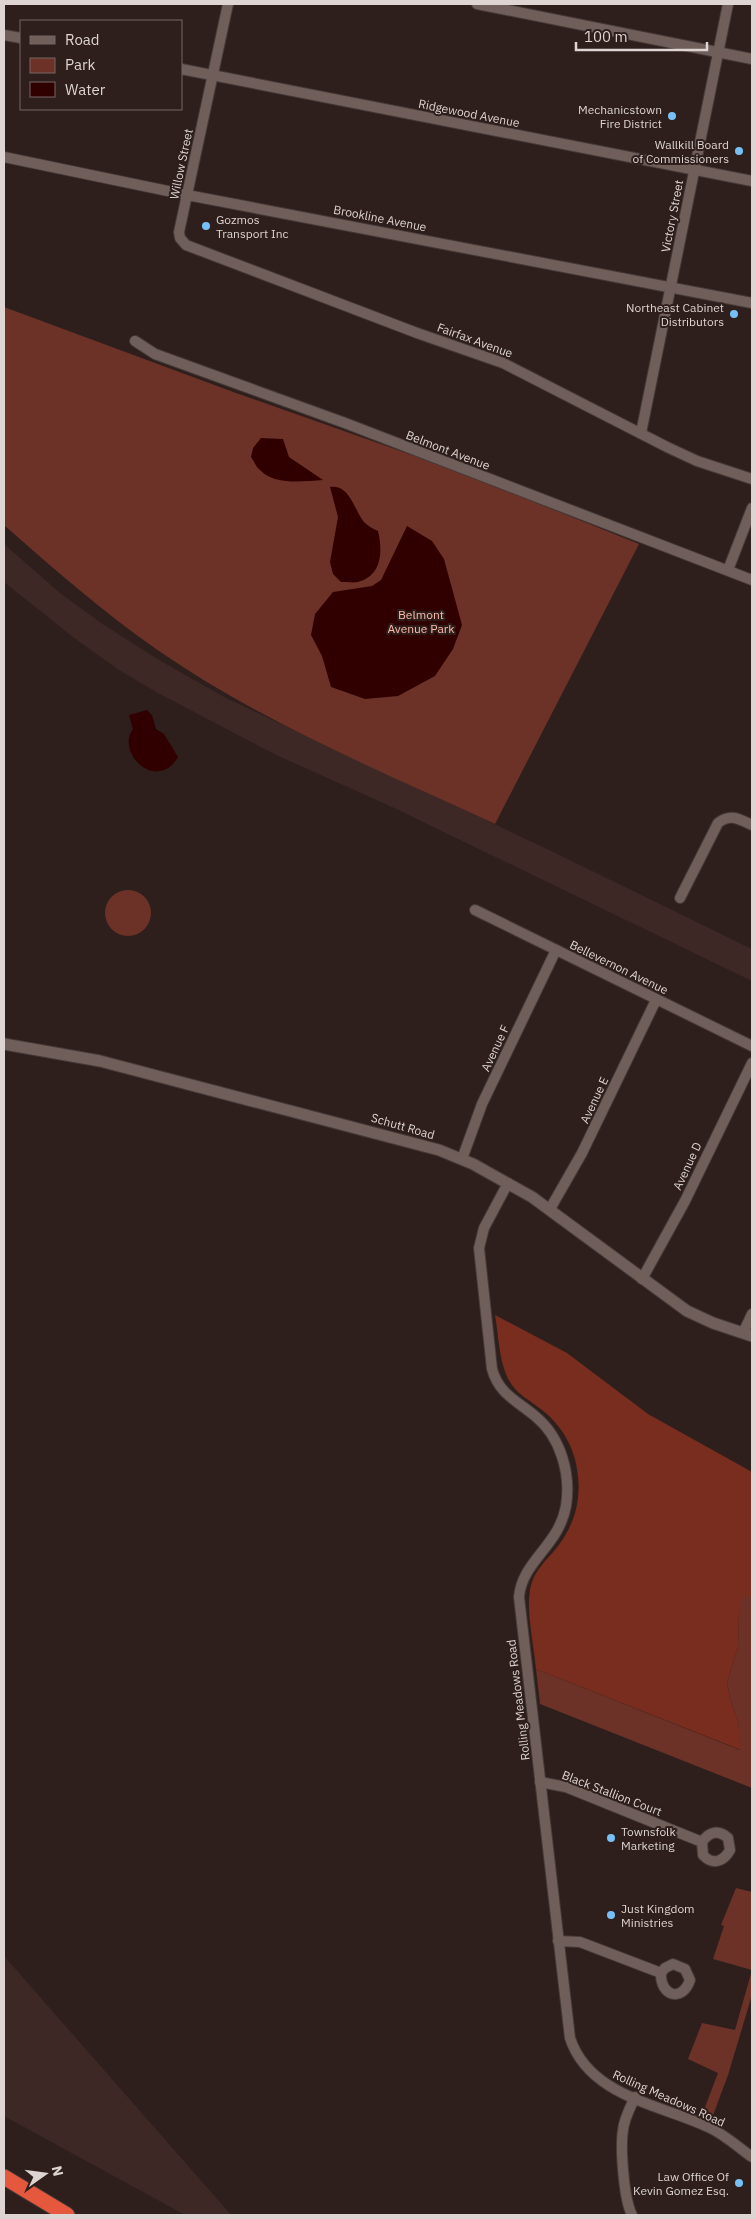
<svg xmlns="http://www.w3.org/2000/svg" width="756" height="2219" font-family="'IBM Plex Sans',sans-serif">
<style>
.built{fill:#3d2825}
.green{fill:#6c3227}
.forest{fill:#782d1e}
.water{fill:#300000}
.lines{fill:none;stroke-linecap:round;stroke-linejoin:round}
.minor-casing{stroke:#453a37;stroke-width:12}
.tertiary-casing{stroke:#453a37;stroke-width:13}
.motorway-casing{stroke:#453a37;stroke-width:17}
.minor{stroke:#705e5b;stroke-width:10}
.tertiary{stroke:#705e5b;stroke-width:11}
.motorway{stroke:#e5583e;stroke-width:15}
.poi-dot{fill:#77c0f7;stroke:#2e1f1c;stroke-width:2}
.labels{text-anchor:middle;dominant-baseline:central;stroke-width:4;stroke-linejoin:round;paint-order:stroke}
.poi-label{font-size:12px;fill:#ded4d1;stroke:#2e1f1c;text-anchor:end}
.street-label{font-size:12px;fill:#ded4d1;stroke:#2e1f1c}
.park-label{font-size:12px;fill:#feb9aa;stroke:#2e1f1c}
</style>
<rect width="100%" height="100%" fill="#2e1f1c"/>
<g class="built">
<polygon points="4,544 60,593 104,625 159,660 226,698 547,849 752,949 752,981 390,806 274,754 158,693 119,670 73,637 4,582"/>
<polygon points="4,1956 218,2200 231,2215 185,2215 4,2116"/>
</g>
<g class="green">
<path d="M4,307L236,393L460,472L639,544L495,824C381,771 263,723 159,651C104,613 54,569 4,525Z"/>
<circle cx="128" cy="913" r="23"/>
<polygon points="752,1516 752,1788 540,1704 536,1669 740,1750 738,1721 730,1699 727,1682 738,1648 739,1615"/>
<polygon points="736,1888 752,1892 752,1995 728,2075 712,2118 702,2115 718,2073 688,2059 702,2023 735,2030 752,1970 713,1959 724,1926 721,1925"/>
</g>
<path class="forest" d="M495,1315L567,1353L648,1414L752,1472V1597L743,1595L739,1615L738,1648L727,1682L730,1699L738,1721L741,1750L536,1669C534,1644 524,1604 532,1582C536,1570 546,1560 554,1551C572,1530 581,1505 578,1477C576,1449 562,1424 538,1407C529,1400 519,1395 512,1385C499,1367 499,1337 495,1315Z"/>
<g class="water">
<path d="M261,438L283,439L289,457L323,480C304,481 275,486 260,470C256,467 254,461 251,457L253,448Z"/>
<path d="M330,487C350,484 354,510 364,522C368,526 373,529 378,531C383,551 382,576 358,582C353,583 346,582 341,582L333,574L330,562L338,517Z"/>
<polygon points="407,526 432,541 444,559 462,625 453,649 435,676 398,696 365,699 331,687 322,656 311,635 315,614 333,592 372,586 381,580"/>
<path d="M147,710L152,715L156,729L164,734L178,757C157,793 115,753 133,729L129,715Z"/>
</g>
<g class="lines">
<defs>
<g id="minor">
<polyline points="228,4 179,232 180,238 186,245 417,333 503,363 667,447 697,461 752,479"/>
<polyline points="477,4 752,59"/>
<polyline points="4,35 21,38"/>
<polyline points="181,69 752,181"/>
<polyline points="4,157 187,195 752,303"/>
<polyline points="135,341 155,354 345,423 752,580"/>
<polyline points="641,433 728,4"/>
<polyline points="728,570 752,508"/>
<path d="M680,898L718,823C730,813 739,819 752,825"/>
<polyline points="475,910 752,1046"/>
<polyline points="462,1159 482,1104 556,950"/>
<path d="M508,1183L484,1228L479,1248L492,1369C499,1394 516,1400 535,1416C561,1437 571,1474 566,1506C559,1546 522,1561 519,1597L570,2038C589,2096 659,2104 708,2127C724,2134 738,2147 752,2157"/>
<polyline points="550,1209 582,1153 656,1000"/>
<polyline points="642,1279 685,1201 752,1063"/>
<polyline points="743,1333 752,1314"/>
<path d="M540,1782L566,1787L702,1842L703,1855C713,1866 724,1861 730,1850L728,1838C718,1829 709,1832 702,1842"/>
<path d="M558,1941L580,1942L661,1973C660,1996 682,2003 690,1980L685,1969L673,1964L665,1968L661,1973"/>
<path d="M632,2215C624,2200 620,2148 623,2130C624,2119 630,2108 635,2097"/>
</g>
<polyline id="tertiary" points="4,1044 100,1061 439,1150 473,1164 532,1197 687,1311 713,1323 752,1336"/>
<polyline id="motorway" points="4,2177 67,2215"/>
</defs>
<use href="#minor" class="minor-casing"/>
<use href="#tertiary" class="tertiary-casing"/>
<use href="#motorway" class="motorway-casing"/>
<use href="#minor" class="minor"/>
<use href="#tertiary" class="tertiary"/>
<use href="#motorway" class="motorway"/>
</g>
<g class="poi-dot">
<circle cx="672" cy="116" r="5"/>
<circle cx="739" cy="151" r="5"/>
<circle cx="206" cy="226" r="5"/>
<circle cx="734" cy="314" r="5"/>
<circle cx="611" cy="1838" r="5"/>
<circle cx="611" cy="1915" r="5"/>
<circle cx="739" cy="2183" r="5"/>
</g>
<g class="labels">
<g class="poi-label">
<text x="662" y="109">Mechanicstown<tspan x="662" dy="14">Fire District</tspan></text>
<text x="729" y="144">Wallkill Board<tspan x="729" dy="14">of Commissioners</tspan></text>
<text x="216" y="219" text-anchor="start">Gozmos<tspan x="216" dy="14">Transport Inc</tspan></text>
<text x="724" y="307">Northeast Cabinet<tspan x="724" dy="14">Distributors</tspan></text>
<text x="621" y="1831" text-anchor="start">Townsfolk<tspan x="621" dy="14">Marketing</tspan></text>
<text x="621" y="1908" text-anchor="start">Just Kingdom<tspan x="621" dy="14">Ministries</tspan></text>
<text x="729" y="2176">Law Office Of<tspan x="729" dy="14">Kevin Gomez Esq.</tspan></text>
</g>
<g class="street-label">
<text transform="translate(469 113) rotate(11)">Ridgewood Avenue</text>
<text transform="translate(181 164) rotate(-78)">Willow Street</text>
<text transform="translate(672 216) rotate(-79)">Victory Street</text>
<text transform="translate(380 218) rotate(11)">Brookline Avenue</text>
<text transform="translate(475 340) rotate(20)">Fairfax Avenue</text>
<text transform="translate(448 450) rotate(21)">Belmont Avenue</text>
<text transform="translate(619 967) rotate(26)">Bellevernon Avenue</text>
<text transform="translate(495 1048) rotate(-65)">Avenue F</text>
<text transform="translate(594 1100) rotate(-65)">Avenue E</text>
<text transform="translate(403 1126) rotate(16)">Schutt Road</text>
<text transform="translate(687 1166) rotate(-65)">Avenue D</text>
<text transform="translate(518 1700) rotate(-97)">Rolling Meadows Road</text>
<text transform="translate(612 1793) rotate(21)">Black Stallion Court</text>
<text transform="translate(669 2098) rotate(24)">Rolling Meadows Road</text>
</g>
<g class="park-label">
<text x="421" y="614">Belmont<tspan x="421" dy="14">Avenue Park</tspan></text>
</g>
</g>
<rect width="756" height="2219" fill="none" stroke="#ded4d1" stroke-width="10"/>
<rect x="20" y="20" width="162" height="90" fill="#2e1f1c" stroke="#746764"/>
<rect x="30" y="36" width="25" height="8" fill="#705e5b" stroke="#746764"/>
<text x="65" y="45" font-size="15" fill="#ded4d1">Road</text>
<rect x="30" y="58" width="25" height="15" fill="#6c3227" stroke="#746764"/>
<text x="65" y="70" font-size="15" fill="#ded4d1">Park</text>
<rect x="30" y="82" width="25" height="15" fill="#300000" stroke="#746764"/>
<text x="65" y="95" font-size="15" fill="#ded4d1">Water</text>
<g transform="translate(45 2174) rotate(76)" stroke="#2e1f1c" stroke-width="4" paint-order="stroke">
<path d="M0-4L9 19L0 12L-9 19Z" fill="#ded4d1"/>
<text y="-8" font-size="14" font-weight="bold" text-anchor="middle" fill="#ded4d1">N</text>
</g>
<path d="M576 42v8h131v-8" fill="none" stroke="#ded4d1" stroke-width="2.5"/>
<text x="584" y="42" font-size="15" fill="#ded4d1" stroke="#2e1f1c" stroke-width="4" paint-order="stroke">100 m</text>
</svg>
